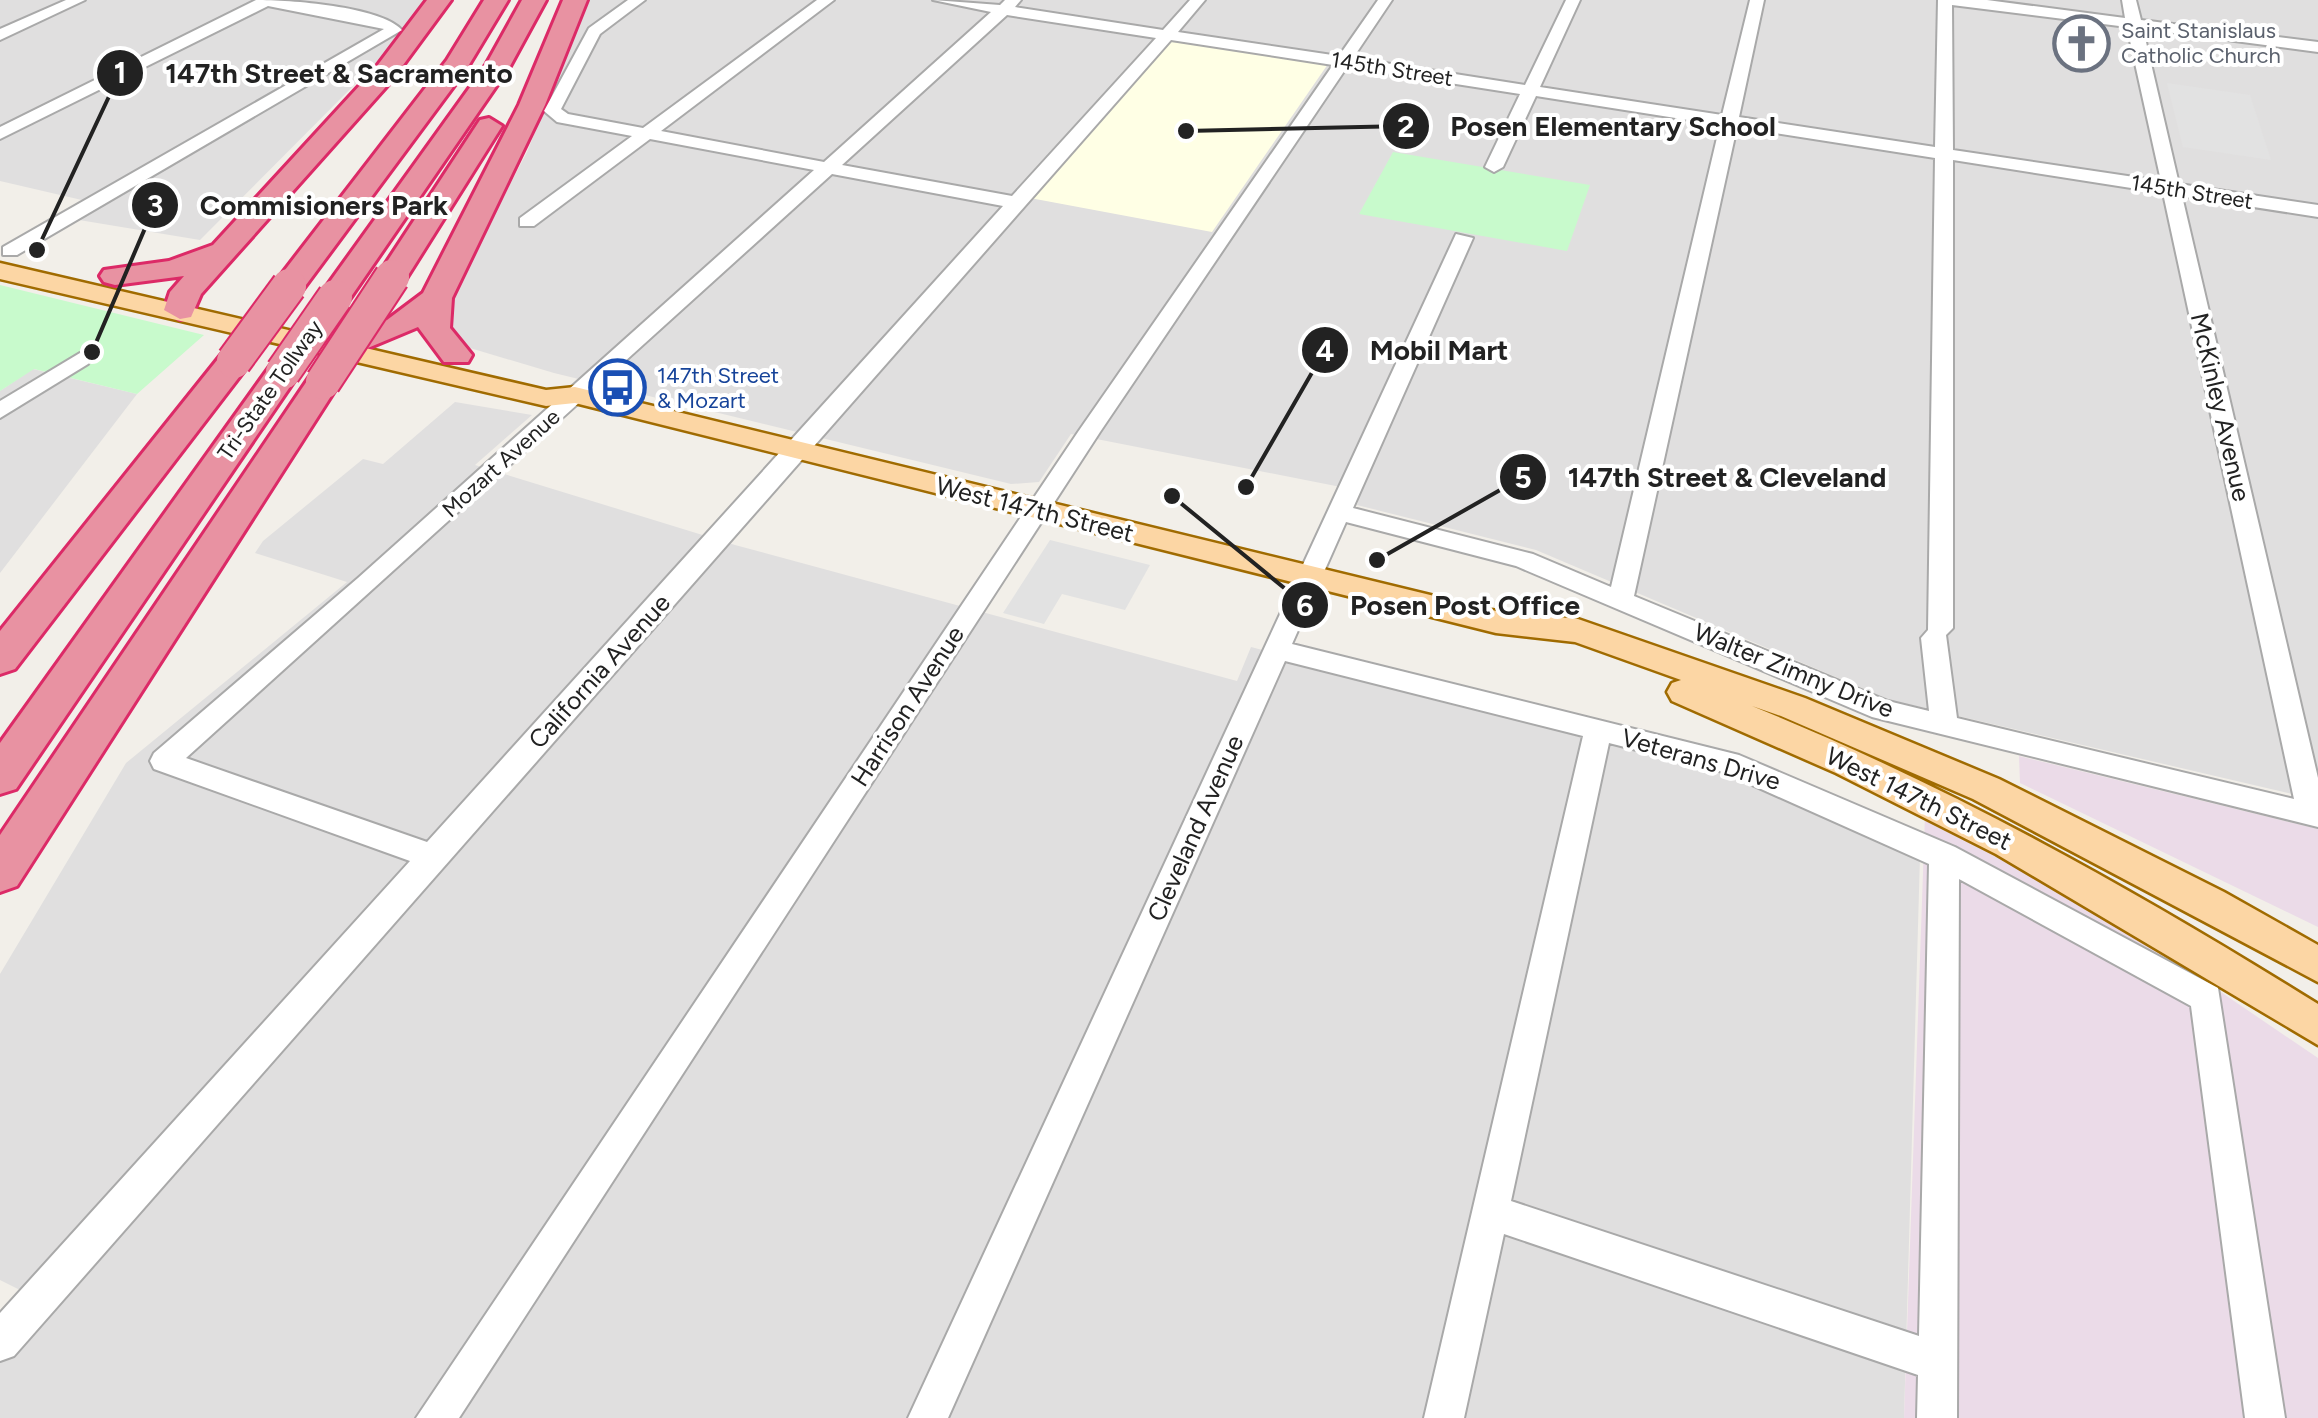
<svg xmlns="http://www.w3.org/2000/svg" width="2318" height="1418" font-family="Figtree,sans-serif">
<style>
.residential{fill:#e0dfdf}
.industrial{fill:#ebdbe8}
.education{fill:#ffffe5}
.park{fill:#c8facc}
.parking{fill:#e2e2e2}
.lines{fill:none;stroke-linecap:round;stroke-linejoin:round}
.minor-casing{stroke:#a9a9a9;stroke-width:4}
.major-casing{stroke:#a06b00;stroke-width:5}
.highway-casing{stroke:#dc2a67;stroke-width:6}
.minor{fill:#fff;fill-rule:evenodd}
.major{fill:#fcd6a4;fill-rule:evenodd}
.highway{fill:#e892a2;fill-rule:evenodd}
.highway-bridge-casing{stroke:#dc2a67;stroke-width:38;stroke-linecap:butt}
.highway-bridge{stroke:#e892a2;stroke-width:34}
.labels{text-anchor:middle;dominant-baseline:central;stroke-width:8;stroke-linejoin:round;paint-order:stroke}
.far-worship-label{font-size:22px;fill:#5b616d;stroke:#fff;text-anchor:start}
.far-street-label{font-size:22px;fill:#222;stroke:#fff}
.far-transit-label{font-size:22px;fill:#164399;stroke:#fff;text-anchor:start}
.street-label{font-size:25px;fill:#222;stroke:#fff}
.leader{fill:none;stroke:#222;stroke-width:4}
.callout-dot{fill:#222;stroke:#fff;stroke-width:4}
.mark-label{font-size:30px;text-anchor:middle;font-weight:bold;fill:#fff}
.callout-label{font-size:28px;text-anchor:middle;font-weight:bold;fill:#222;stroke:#fff;stroke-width:8;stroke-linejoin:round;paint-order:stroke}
</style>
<rect width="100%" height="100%" fill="#f2efe9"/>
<g class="residential">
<polygon points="0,0 424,0 379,60 200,240 73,219 99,204 0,181"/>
<polygon points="589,0 2318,0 2318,800 1890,700 1536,550 1357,505 1361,491 1071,434 1039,482 1011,484 554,373 460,345 444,310 527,152"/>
<polygon points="33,369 137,394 0,573 0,391"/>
<polygon points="455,402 532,415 475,465 735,545 1237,681 1251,647 1772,785 1920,856 1904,1418 0,1418 0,1320 24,1292 0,1280 0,974 126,763 347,582 255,553 263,541 363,459 383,464"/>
</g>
<g class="industrial">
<polygon points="2019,756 2318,829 2318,927 2020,783"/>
<polygon points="1925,815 2097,908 2318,1058 2318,1418 1904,1418"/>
</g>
<polygon class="education" points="1171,39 1328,64 1212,232 1030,198"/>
<g class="park">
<polygon points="1393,152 1590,185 1567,251 1359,214"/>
<polygon points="0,285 204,335 137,394 34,369 0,391"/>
</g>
<g class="parking">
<polygon points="2167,83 2250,95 2271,160 2183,147"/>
<polygon points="1050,540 1150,565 1125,610 1062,594 1044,624 1003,613"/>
</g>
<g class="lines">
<defs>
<g id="minor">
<polygon points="66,0 85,0 0,40 0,29"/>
<path d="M256,0C289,0 380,6 402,30L17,255H3V247L384,29L268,6L0,139V127Z"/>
<path d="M628,0H645L600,34L561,109L568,114L643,128L817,0H834L661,131L824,162L991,12L933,0L1000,5L1005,0H1021L1015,7L1163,30L1190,0H1205L1178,32L1339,56L1378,0H1392L1353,58L1525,85L1566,0H1580L1540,87L1722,115L1750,0H1764L1739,117L1935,147L1938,0H1987L2125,18L2122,0H2136L2141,20L2318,42V52L2143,29L2179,184L2318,205V217L2182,196L2318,778V827L1872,717L1516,566L1346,522L1292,644L1739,755L1955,847L2218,988L2285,1418H2245L2191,1006L1959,879L1957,1418H1917L1918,1375L1504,1234L1464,1418H1424L1583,736L1285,661L948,1418H908L1456,234L1473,238L1353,508L1533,554L1611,587L1720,125L1536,96L1503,167L1494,172L1485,167L1520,94L1347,67L1100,432L459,1418H416L1078,432L1333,65L1171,40L14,1356L0,1361V1313L410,861L154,769L150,761L154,753L358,578L814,170L650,139L534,226H520V218L632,136L557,122L544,111L589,28ZM1952,5L2127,27L2161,181L1953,150ZM1007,15L1156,38L1012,196L842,165ZM1737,127L1935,158L1928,630L1921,638L1929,711L1888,701L1634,596ZM1953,160L2163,193L2294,799L1957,718L1946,635L1953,628ZM832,174L1003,206L427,842L186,758ZM1609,743L1723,772L1929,864L1919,1336L1511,1201Z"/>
<polygon points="80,353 91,359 88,364 0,418 0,401"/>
</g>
<path id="major" d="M0,263L546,390L575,387L1496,611L1578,619L1805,698L1999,779L2224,892L2318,945V982L1973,799L1781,716L1752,706C1950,786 2137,891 2318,1004V1045L1996,854L1836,773L1672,701L1667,692L1672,683L1681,680L1575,642L1496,633L575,403L546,406L0,279Z"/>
<g id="highway">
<polygon points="427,0 451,0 392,80 201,294 191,317 180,319 164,310 170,292 184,276 115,285 104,282 100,276 104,270 169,261 213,245 374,70"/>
<polygon points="484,0 508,0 467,68 300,293 278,293 274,286 278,279 447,60"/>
<polygon points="522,0 546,0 510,66 346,304 324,304 319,297 486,65"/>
<polygon points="563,0 587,0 545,105 452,298 450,328 472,355 468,362 444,362 418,327 351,355 327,355 323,348 327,341 387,320 423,293 519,105"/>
<polygon points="489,118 502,126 407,277 403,283 381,283 377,277 480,120"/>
<polygon points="234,351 246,354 250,361 246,368 15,669 0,674 0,631 222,354"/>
<polygon points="283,362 295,365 300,372 16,789 0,794 0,743 271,365"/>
<polygon points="323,372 335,375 340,382 17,886 0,892 0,835 311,375"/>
</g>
</defs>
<use href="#minor" class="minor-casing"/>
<use href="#major" class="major-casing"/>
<use href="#highway" class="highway-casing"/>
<use href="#minor" class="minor"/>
<use href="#major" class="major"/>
<use href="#highway" class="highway"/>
<defs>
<g id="highway-bridge">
<polyline points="234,361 289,286"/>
<polyline points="283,372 335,297"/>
<polyline points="323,382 392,277"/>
</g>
</defs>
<use href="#highway-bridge" class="highway-bridge-casing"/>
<use href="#highway-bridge" class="highway-bridge"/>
</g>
<defs>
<symbol id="church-ring" viewBox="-11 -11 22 22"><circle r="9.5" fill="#fff" stroke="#6b7280" stroke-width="1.5"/><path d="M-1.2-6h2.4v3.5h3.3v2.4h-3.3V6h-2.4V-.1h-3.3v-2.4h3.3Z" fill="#6b7280"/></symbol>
<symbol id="bus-ring" viewBox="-11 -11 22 22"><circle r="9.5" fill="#fff" stroke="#1a4fb4" stroke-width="1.5"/><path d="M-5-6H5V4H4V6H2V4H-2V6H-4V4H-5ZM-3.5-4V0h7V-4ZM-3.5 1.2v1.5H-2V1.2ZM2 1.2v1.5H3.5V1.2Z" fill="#1a4fb4"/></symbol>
</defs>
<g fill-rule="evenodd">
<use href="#church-ring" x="2050" y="12" width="63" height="63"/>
<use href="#bus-ring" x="586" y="356" width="63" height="63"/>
</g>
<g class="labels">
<g class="far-worship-label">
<text x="2121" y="30">Saint Stanislaus<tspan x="2121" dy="25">Catholic Church</tspan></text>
</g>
<g class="far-street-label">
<text transform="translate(1392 69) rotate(9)">145th Street</text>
<text transform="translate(2192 192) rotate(9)">145th Street</text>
<text transform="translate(270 390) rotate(-55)">Tri-State Tollway</text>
<text transform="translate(501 463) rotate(-42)">Mozart Avenue</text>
</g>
<g class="far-transit-label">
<text x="657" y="375">147th Street<tspan x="657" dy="25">&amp; Mozart</tspan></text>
</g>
<g class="street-label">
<text transform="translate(2221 407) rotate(77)">McKinley Avenue</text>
<text transform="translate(1035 509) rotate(14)">West 147th Street</text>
<text transform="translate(1794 670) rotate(22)">Walter Zimny Drive</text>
<text transform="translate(599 671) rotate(-48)">California Avenue</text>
<text transform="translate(907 706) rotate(-57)">Harrison Avenue</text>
<text transform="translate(1701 759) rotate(16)">Veterans Drive</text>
<text transform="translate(1919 798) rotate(26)">West 147th Street</text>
<text transform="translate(1195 828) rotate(-66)">Cleveland Avenue</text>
</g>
</g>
<path class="leader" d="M37 250L120 73M1186 131L1406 126M92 352L155 205M1246 487L1325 350M1377 560L1523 477M1172 496L1305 605"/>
<g class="callout-dot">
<circle cx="37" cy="250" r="10"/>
<circle cx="1186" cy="131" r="10"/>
<circle cx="92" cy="352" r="10"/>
<circle cx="1246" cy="487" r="10"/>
<circle cx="1377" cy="560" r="10"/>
<circle cx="1172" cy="496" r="10"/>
<circle cx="120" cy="73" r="25"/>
<circle cx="1406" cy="126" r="25"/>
<circle cx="155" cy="205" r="25"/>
<circle cx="1325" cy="350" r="25"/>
<circle cx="1523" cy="477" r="25"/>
<circle cx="1305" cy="605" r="25"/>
</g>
<g class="mark-label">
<text x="120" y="83">1</text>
<text x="1406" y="137">2</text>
<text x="155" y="216">3</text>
<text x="1325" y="361">4</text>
<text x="1523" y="488">5</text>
<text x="1305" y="616">6</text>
</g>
<g class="callout-label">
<text x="339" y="83">147th Street &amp; Sacramento</text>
<text x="1613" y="136">Posen Elementary School</text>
<text x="324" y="215">Commisioners Park</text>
<text x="1439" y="360">Mobil Mart</text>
<text x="1727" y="487">147th Street &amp; Cleveland</text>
<text x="1465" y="615">Posen Post Office</text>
</g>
</svg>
